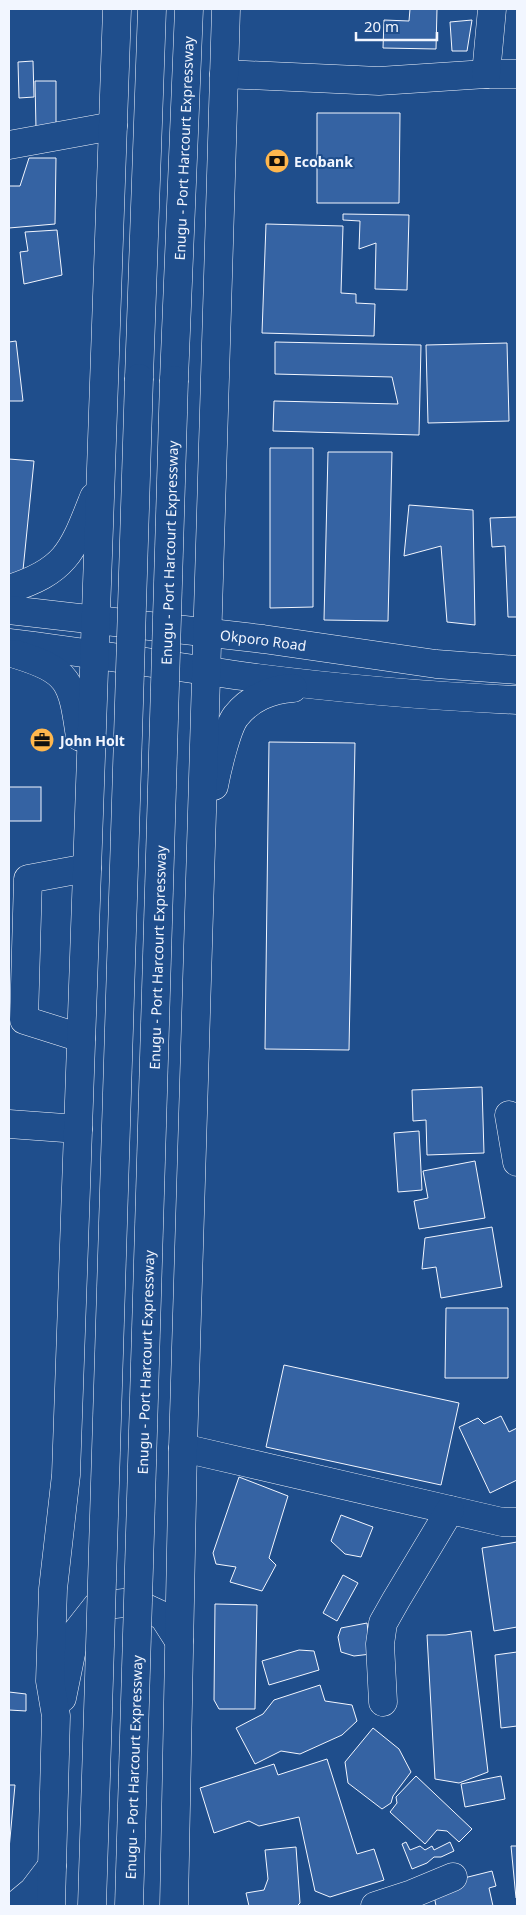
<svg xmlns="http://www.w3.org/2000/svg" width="526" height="1915" font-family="'Noto Sans',sans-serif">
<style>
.building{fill:#3563a3;stroke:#f2f6ff}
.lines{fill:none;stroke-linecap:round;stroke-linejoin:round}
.minor-casing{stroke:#f2f6ff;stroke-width:29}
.major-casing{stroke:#f2f6ff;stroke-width:29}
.highway-casing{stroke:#f2f6ff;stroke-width:29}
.minor{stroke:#1f4e8c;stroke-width:28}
.major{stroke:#1f4e8c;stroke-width:28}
.highway{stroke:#1f4e8c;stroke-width:28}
.highway-bridge-casing{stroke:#f2f6ff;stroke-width:29;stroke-linecap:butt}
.highway-bridge{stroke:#1f4e8c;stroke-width:28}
.labels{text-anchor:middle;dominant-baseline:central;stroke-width:4;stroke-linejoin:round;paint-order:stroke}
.street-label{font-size:14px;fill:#f2f6ff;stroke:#1f4e8c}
.poi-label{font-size:14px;font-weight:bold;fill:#f2f6ff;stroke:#1f4e8c;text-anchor:start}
</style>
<rect width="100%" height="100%" fill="#1f4e8c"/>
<g class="building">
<polygon points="410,9 437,9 436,49 383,48 384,20 409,21"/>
<polygon points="472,20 467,51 452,51 450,22"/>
<polygon points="33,61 34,97 19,98 18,62"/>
<polygon points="35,81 56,81 56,129 36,129"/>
<polygon points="317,113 400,113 399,203 317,203"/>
<polygon points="29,158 56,158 55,224 9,228 9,186 20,186"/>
<polygon points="343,214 409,215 407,290 375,289 376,243 359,249 360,221 343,220"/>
<polygon points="266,224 343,226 341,293 356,294 356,303 375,304 374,336 262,333"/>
<polygon points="57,230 62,275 24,284 20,252 28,251 25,232"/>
<polygon points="16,341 23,401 9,401 9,342"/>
<polygon points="275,342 421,345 419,435 273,431 274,401 398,404 392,377 275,374"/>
<polygon points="507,343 509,421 428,423 426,345"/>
<polygon points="270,448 313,448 313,607 270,608"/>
<polygon points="328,452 392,452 388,621 324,620"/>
<polygon points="9,459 34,461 22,580 9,579"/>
<polygon points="409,505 473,510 475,625 447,622 441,546 404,556"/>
<polygon points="517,517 517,617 508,617 505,546 492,547 490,518"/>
<polygon points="269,742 355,743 349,1050 265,1049"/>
<rect x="9" y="787" width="32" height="34"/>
<polygon points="482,1087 484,1153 427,1155 426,1120 413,1121 412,1090"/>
<polygon points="419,1131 422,1190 398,1192 394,1133"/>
<polygon points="475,1161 485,1218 419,1229 414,1201 428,1198 423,1171"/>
<polygon points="492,1227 502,1287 441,1298 436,1267 422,1269 425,1238"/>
<polygon points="446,1308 508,1308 508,1378 445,1378"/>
<polygon points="284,1365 459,1403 441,1485 266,1447"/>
<polygon points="501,1416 509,1432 517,1428 517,1480 490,1493 459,1427 478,1418 484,1424"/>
<polygon points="239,1477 288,1496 269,1558 276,1565 262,1591 230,1582 236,1567 216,1564 213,1553"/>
<polygon points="341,1515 373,1527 361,1557 345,1554 331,1541"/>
<polygon points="517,1542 517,1627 494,1631 482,1548"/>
<polygon points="343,1575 358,1583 337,1621 323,1613"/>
<polygon points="215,1604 257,1605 255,1709 219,1709 214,1700"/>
<polygon points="367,1623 371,1654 354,1656 341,1652 338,1637 341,1628"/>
<polygon points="471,1631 488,1772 459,1783 435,1779 427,1635 446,1635"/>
<polygon points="299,1650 314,1651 319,1670 269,1685 262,1661"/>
<polygon points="517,1652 517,1726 501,1728 495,1655"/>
<polygon points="320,1685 325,1701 352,1705 357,1721 342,1735 300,1754 281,1751 255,1764 236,1728 263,1714 274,1700"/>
<polygon points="9,1692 26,1694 26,1711 9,1710"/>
<polygon points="373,1728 399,1749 411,1772 393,1796 391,1803 382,1809 348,1783 345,1762"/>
<polygon points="327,1759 357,1854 374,1849 384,1880 330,1897 315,1891 299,1817 259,1826 249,1821 214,1833 200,1788 274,1764 278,1775"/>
<polygon points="416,1776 472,1829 459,1842 447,1831 437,1830 425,1844 390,1812 397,1803 396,1797"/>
<polygon points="501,1776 505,1799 465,1807 461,1784"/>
<polygon points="9,1785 15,1785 9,1849"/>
<polygon points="406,1842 410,1850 420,1846 425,1850 432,1846 434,1850 450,1842 454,1851 441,1857 434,1857 427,1863 412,1869 402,1844"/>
<polygon points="511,1846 517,1846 517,1898 516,1898"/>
<polygon points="296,1847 300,1903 297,1906 249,1906 246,1893 264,1890 268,1879 265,1850"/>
<polygon points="492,1871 496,1886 489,1888 493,1906 436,1906 434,1895 464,1878"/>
</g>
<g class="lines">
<defs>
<g id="minor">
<polyline points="224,74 379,81 486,74 517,74"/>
<polyline points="486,74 492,9"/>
<polyline points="9,145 113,126"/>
<polyline points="81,1038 24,1020 28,879 87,868"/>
<polyline points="509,1115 517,1162"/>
<polyline points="9,1124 78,1129"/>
<polyline points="183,1448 502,1522 517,1522"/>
<polyline points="383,1702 380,1644 383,1623 396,1600 450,1510"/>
<polyline points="375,1906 412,1894 453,1877"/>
</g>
<g id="major">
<path d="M9,589C67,571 73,550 94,497"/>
<path id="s1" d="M9,610L263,639L436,664L517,670"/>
<path d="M9,643C92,653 174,667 257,678C343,689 430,696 517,700"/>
<path d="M15,654C70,671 72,681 80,737"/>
<path d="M214,786C217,770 227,727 236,716C249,699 271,689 293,688"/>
<polyline points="62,1698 75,1634 97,1606 133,1602 163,1616 179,1641"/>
<polyline points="15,1906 33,1891 52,1866"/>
<polyline points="51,1906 56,1716 50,1681 53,1589 66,1475 117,9"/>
<polyline points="174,1906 183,1448 226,9"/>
</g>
<g id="highway">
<polyline points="139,378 152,9"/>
<path id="s2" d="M174,380L189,9"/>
</g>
</defs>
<use href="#minor" class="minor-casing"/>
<use href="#major" class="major-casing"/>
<use href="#highway" class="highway-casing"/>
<use href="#minor" class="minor"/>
<use href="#major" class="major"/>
<use href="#highway" class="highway"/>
<defs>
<g id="highway-bridge">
<polyline points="92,1906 139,378"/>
<path id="s3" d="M129,1906L174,380"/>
</g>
</defs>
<use href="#highway-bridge" class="highway-bridge-casing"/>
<use href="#highway-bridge" class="highway-bridge"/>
</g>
<defs>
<symbol id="bank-disc" viewBox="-11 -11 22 22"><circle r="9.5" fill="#ffb74d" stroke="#1f4e8c"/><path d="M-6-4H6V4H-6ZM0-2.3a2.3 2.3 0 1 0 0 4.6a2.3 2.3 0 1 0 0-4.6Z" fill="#111"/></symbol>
<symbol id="office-disc" viewBox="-11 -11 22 22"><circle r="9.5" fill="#ffb74d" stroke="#1f4e8c"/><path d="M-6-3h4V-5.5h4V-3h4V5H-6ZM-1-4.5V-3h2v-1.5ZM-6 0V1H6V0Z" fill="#111"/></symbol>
</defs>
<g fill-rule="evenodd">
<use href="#bank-disc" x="263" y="147" width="28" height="28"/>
<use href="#office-disc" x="28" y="726" width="28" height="28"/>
</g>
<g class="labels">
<g class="street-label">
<text stroke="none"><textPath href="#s2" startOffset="232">Enugu - Port Harcourt Expressway</textPath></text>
<text stroke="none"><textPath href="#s3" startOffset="1354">Enugu - Port Harcourt Expressway</textPath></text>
<text stroke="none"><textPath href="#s1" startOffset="256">Okporo Road</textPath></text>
<text stroke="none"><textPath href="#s3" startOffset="949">Enugu - Port Harcourt Expressway</textPath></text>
<text stroke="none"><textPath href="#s3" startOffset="544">Enugu - Port Harcourt Expressway</textPath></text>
<text stroke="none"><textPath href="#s3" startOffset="139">Enugu - Port Harcourt Expressway</textPath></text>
</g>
<g class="poi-label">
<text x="294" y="161">Ecobank</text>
<text x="60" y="740">John Holt</text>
</g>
</g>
<rect width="526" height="1915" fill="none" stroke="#f2f6ff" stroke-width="20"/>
<path d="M356 32v8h81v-8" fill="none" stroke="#f2f6ff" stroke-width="2.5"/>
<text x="364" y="32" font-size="15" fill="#f2f6ff" stroke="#1f4e8c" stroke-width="4" paint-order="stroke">20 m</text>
</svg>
